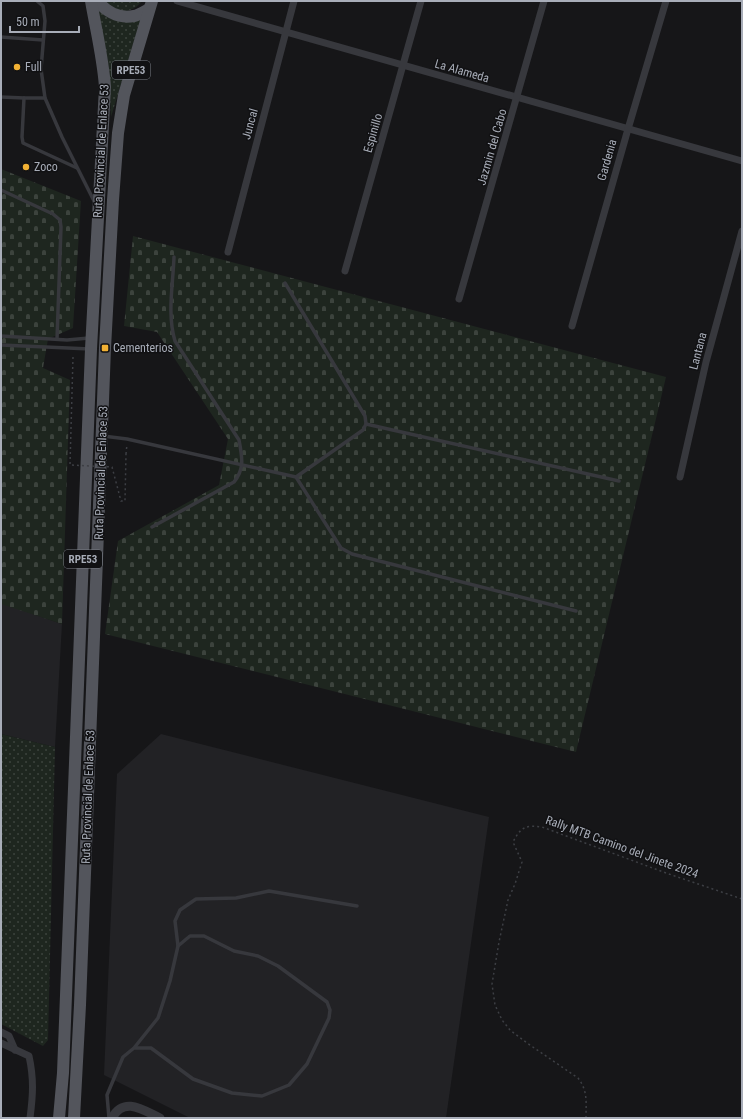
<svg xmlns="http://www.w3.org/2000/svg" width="743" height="1119" font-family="'Roboto Condensed',sans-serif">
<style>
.built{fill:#222225}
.grass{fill:url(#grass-dots)}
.cemetery{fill:url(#cemetery-stones)}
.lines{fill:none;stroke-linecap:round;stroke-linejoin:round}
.path{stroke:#3d3f44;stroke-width:1.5;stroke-dasharray:2 3;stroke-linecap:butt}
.service{stroke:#37383d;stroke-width:3.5}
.minor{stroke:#37383d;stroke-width:7}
.tertiary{stroke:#37383d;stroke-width:9}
.primary{stroke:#53555c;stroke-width:12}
.path-bridge{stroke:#3d3f44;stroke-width:1.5;stroke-dasharray:2 3;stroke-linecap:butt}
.poi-dot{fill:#f2b134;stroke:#111113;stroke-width:1.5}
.labels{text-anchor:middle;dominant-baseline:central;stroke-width:3;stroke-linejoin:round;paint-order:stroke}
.shield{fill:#111113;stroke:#7b7e86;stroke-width:1}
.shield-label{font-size:11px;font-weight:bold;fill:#a8adb8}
.poi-label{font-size:12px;fill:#a8adb8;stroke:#111113;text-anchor:start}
.street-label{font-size:12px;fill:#a8adb8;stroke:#111113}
</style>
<defs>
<pattern id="grass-dots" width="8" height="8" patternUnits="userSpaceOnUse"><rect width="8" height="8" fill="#1e261f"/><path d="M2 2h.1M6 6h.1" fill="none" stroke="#3c433d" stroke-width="1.8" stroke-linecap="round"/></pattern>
<pattern id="cemetery-stones" width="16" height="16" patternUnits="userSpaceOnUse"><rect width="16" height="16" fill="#1e261f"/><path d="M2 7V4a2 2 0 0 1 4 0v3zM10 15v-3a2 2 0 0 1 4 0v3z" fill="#3c433d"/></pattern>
</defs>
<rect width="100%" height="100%" fill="#161618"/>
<g class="built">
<polygon points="1,603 62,624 55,747 1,734"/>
<polygon points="161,734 489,817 446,1118 190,1118 104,1075 117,774"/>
</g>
<g class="grass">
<path d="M105,1H142C136,9 126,14 116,9C112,8 108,4 105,1Z"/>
<polygon points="98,10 109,18 121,21 141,18 111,117 109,68"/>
<polygon points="1,734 55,747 48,1040 43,1046 1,1024"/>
</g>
<g class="cemetery">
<polygon points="1,169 81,201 73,328 48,339 43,368 70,380 62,624 1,604"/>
<polygon points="133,236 666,377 576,752 105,634 118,541 219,485 228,439 157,332 124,326"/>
</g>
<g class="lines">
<g class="path">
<polyline points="126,454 127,444"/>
<path d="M586,1118C586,1102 588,1091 578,1078L527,1043L510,1030L502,1020L495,1005L492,984L499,942L508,900L515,884L522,862L513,842C521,827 525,825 542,827L666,873L742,899"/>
</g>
<g class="service">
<polyline points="37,1 43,6 45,21 41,69 45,98 62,137 94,201"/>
<polyline points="1,37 43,40"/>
<polyline points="1,97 24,98 45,98"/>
<polyline points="24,98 22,137 23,143 77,168"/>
<polyline points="1,190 53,214 60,220 61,227 57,339"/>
<polyline points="285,283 365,416 366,424 363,430 296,477"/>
<polyline points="1,336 67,340 89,338"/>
<polyline points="1,345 90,349"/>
<polyline points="366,424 619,481"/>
<polyline points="103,436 127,439 296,477 341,548 352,554 576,611"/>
<path d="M152,527L234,482C245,469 242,456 239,440L175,341C167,314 173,285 174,257"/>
<polyline points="178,946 175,921 180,910 196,899 236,898 269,891 357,906"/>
<polyline points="109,1118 107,1095 123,1057 134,1048 158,1018 170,981 178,946 190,936 204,936 234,951 258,956 278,966 327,1002 330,1010 329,1018 307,1064 289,1085 262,1096 232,1093 193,1079 151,1048 134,1048"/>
</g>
<g class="minor">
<polyline points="177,1 742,161"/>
<polyline points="228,252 294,1"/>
<polyline points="345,271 421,1"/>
<polyline points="459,299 544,1"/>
<polyline points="572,326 628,129 666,1"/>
<polyline points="680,477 706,362 742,231"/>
<polyline points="1,1032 9,1036 15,1050"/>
<path d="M1,1043L29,1056C34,1079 33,1095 30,1118"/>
</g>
<path class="tertiary" d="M112,1118C124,1096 143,1110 160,1118"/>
<g class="primary">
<path d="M97,1C107,12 118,19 134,16C139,15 145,11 149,9"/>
<path d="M59,1118L63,1073L91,349L105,87C103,58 96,30 91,1"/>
<polyline points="74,1118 80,1005 105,348 113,200 118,133 124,95 152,1"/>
</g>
<polyline class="path-bridge" points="73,357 70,465 112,467 121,501 125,501 126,454"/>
</g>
<g class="poi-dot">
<circle cx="17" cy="67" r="4"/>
<circle cx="26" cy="167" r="4"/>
<rect x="101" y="344" width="8" height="8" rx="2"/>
</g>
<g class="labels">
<g class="shield">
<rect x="112" y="61" width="38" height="18" rx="3"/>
<rect x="64" y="550" width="38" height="18" rx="3"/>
</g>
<g class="shield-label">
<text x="131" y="70">RPE53</text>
<text x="83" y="559">RPE53</text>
</g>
<g class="poi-label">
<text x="25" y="67">Full</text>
<text x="34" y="167">Zoco</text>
<text x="113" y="348">Cementerios</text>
</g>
<g class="street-label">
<text transform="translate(462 71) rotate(16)">La Alameda</text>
<text transform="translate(250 124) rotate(-75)">Juncal</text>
<text transform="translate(373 133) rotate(-74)">Espinillo</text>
<text transform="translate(492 147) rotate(-74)">Jazmin del Cabo</text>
<text transform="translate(101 151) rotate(-87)">Ruta Provincial de Enlace 53</text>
<text transform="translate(607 160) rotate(-74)">Gardenia</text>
<text transform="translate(698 351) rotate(-75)">Lantana</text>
<text transform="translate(101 473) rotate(-88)">Ruta Provincial de Enlace 53</text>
<text transform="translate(88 797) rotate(-88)">Ruta Provincial de Enlace 53</text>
<text transform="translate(622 847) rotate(20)">Rally MTB Camino del Jinete 2024</text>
</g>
</g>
<rect width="743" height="1119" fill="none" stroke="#a8adb8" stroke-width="4"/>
<path d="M10 26v6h69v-6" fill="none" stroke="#a8adb8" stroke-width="2"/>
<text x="16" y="26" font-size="12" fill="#a8adb8" stroke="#111113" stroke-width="3" paint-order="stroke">50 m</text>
</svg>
